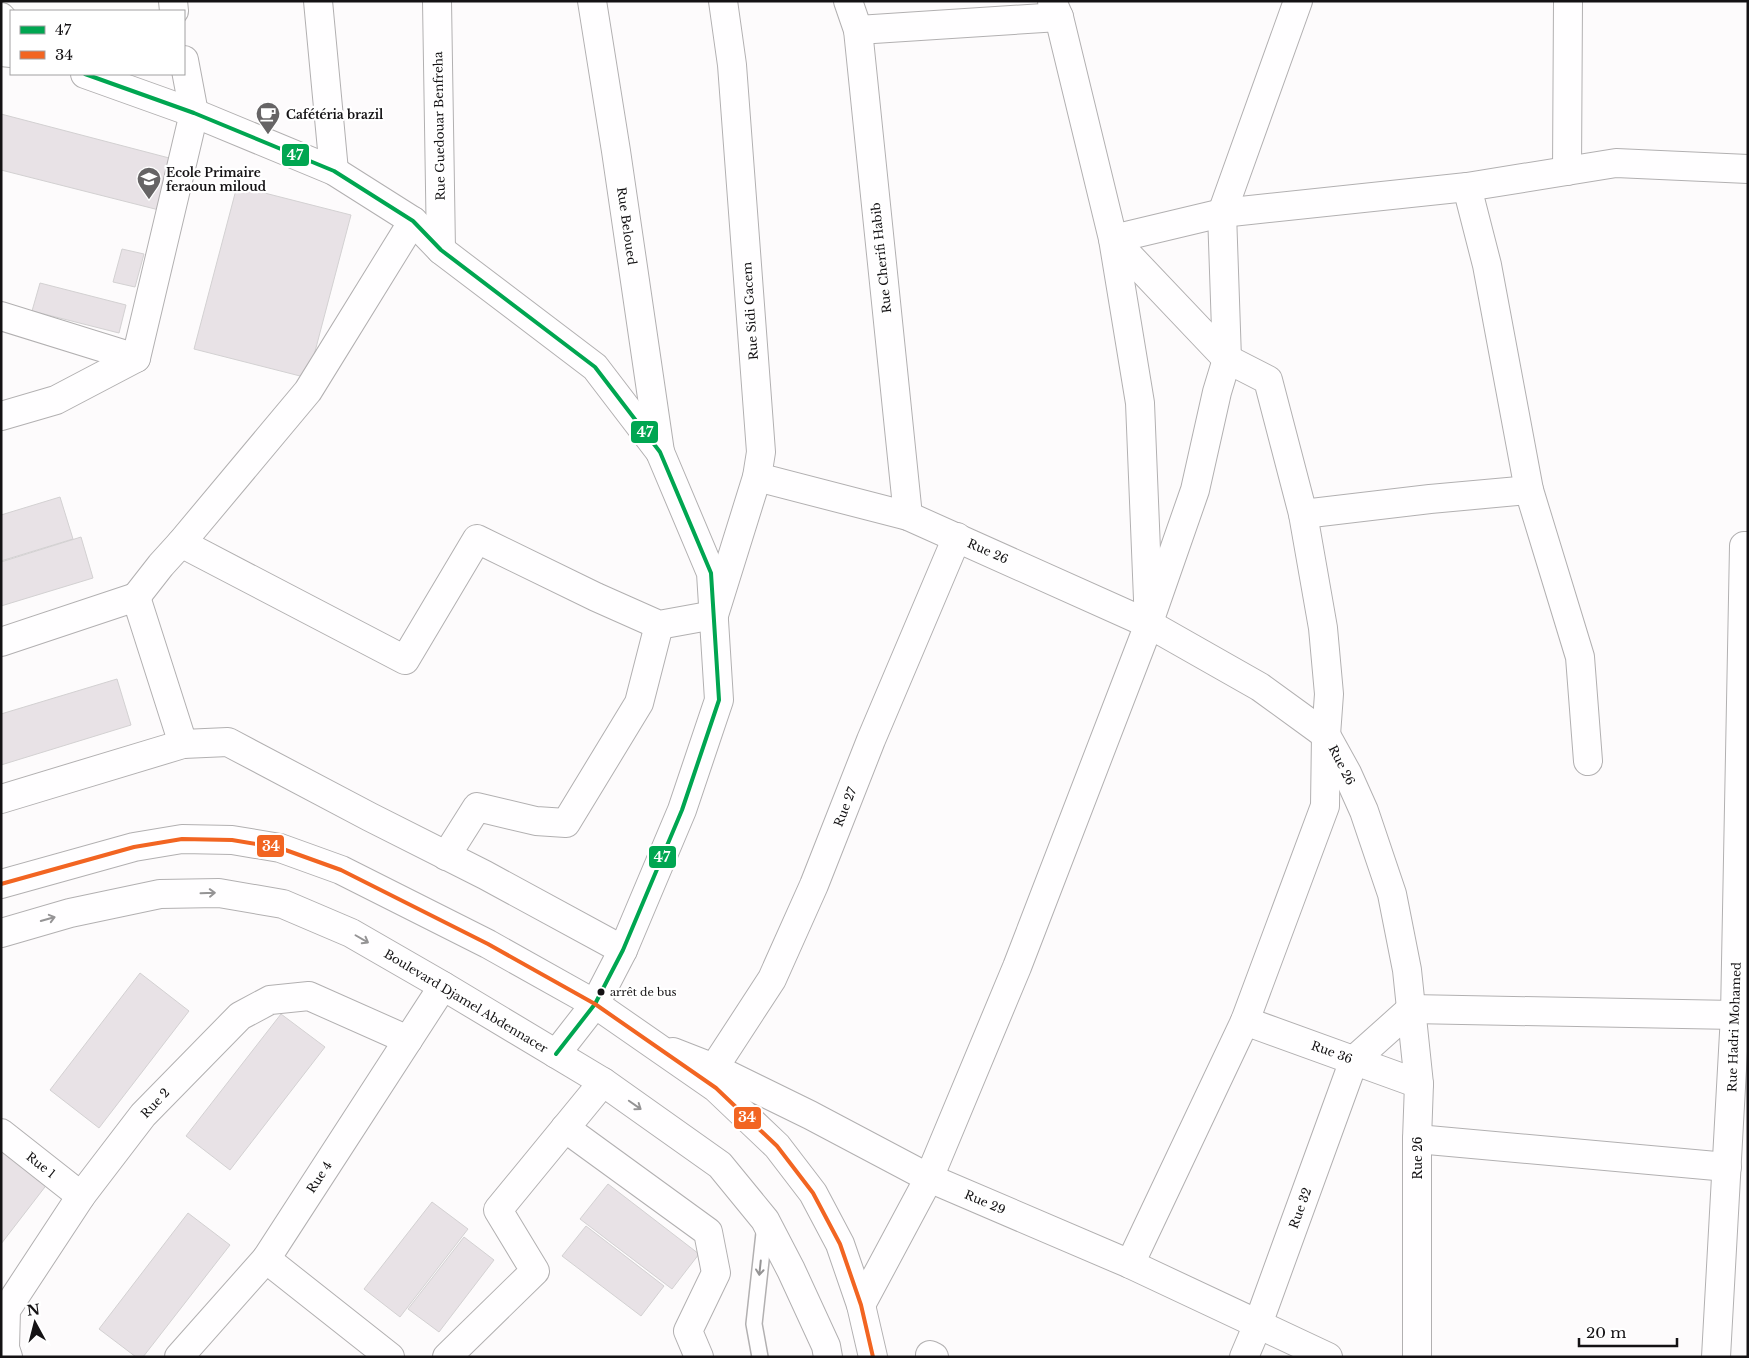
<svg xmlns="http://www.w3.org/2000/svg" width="1749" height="1358" font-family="'Libre Baskerville',serif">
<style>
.building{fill:#e8e2e6;stroke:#d3d1d2}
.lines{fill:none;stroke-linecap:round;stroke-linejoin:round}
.lane-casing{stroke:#b2b0b1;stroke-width:18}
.street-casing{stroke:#b2b0b1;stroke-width:30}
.secondary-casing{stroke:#b2b0b1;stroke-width:30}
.primary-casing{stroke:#b2b0b1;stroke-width:30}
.lane{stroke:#fffeff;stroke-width:15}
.street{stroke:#fffeff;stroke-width:28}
.secondary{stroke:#fffeff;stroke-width:28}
.primary{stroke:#fffeff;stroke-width:28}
.bus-1-casing{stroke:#fff;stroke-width:8}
.bus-2-casing{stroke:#fff;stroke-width:8}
.bus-1{stroke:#00a651;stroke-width:4}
.bus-2{stroke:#f26522;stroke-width:4}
.oneway{stroke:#959495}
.bus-dot{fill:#141214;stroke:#fff;stroke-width:2}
.labels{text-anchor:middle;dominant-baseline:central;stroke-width:4.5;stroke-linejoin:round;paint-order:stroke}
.bus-label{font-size:11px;fill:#141214;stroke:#fff;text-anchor:start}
.poi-label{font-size:12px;font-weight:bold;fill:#141214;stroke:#fff;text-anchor:start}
.street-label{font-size:12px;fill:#141214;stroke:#fff}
.line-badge{stroke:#fff;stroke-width:2}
.badge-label{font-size:14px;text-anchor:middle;font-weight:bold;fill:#fff}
</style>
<rect width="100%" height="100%" fill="#fdfbfc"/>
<g class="building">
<polygon points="1,114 173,159 159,210 1,170"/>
<polygon points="237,186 351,215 308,378 194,349"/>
<polygon points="122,249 144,254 135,287 113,282"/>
<polygon points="40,283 126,305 119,333 32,311"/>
<polygon points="60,497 73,539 1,561 1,515"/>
<polygon points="81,537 93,578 1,606 1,562"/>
<polygon points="117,679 131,725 1,765 1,714"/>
<polygon points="140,973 189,1011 99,1128 50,1090"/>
<polygon points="281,1014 325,1047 230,1170 186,1136"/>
<polygon points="1,1147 48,1183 1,1244"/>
<polygon points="608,1184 699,1254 672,1289 580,1219"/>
<polygon points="432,1202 468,1229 400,1317 364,1289"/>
<polygon points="188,1213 230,1245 143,1357 136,1357 99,1329"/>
<polygon points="586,1226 664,1286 641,1316 562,1256"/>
<polygon points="464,1237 494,1260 439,1332 408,1309"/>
</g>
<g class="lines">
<defs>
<polyline id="lane" points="760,1357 754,1324 765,1224"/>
<g id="street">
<polyline points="173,1 174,11"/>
<polyline points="318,1 334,171"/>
<polyline points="437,1 441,250"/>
<polyline points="592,1 616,151 660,452"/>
<polyline points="848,1 858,30 908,516"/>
<polyline points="1,17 11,28"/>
<polyline points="858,30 1059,17"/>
<polyline points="1567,171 1568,1"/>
<polyline points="1467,187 1487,265 1529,490 1580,657 1588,761"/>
<polyline points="413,221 308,391 181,543 405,660 477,539 596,597 659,625 714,615 757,477 761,452 732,65 723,1"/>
<polyline points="1,316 136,358"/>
<polyline points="1,416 56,400 136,358 194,113 184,60"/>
<polyline points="757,477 908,516 1149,624 1260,687 1326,735 1347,773 1364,811 1392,894 1407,970 1419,1084 1417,1139 1417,1357"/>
<polyline points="1303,514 1430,499 1529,490"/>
<polyline points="136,597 161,565 181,543"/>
<polyline points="1149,622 1195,490 1217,392 1227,359 1222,213 1298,1"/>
<polyline points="1,642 136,597 183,744"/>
<polyline points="1,799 183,744 228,742 370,817 485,875 623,950"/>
<polyline points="446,856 477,807 536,821 566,823 639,703 659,625"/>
<polyline points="1245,1021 1419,1084"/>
<polyline points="673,1052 714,1068 810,1115 929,1178 1130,1264 1328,1357"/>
<polyline points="714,1068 772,979 814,885 871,740 957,537"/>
<polyline points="565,1128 708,1232 716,1273 688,1331 699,1357"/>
<polyline points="1,1133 81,1196"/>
<polyline points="1417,1139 1727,1167"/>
<polyline points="266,1259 390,1357"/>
<polyline points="1130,1264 1245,1021 1325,806 1326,735 1329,694 1323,628 1303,514 1268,380 1227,359 1113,239 1222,213 1467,187 1616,163 1748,169"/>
<polyline points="930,1355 934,1357"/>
<polyline points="8,1357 5,1348 6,1310 81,1196 143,1115 240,1016 270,1000 309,996 408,1040"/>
<polyline points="179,1357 266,1259 443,986"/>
<polyline points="447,1357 535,1271 498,1210 603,1082"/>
<polyline points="1244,1357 1258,1324 1354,1060 1411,1009 1735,1015"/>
<polyline points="1716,1357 1735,1015 1744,546 1748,546"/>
</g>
<g id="secondary">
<polyline points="1,52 11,53"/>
<polyline points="85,74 194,113 334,171 413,221 441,250 595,367 660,452 711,573 719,700 682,810 623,950 595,1004 556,1054"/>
<polyline points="861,1305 929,1178 1017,967 1149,624 1140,403 1113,239 1059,17 1052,1"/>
</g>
<g id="primary">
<polyline points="1,884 134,847 182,839 232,840 280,848 341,870 488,944 595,1004 716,1088 777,1146 813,1193 840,1244 861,1305 873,1357"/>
<polyline points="1,933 70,913 160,894 219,893 283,904 351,933 443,986 603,1082 720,1165 765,1220 791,1270 826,1346 828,1357"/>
</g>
</defs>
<use href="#lane" class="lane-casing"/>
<use href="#street" class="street-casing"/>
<use href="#secondary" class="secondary-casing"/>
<use href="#primary" class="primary-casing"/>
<use href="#lane" class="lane"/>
<use href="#street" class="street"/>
<use href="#secondary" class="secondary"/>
<use href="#primary" class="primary"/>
<defs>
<polyline id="bus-1" points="85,74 194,113 334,171 413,221 441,250 595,367 660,452 711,573 719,700 682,810 623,950 595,1004 556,1054"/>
<polyline id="bus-2" points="1,884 134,847 182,839 232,840 280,848 341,870 488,944 595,1004 716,1088 777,1146 813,1193 840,1244 861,1305 873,1357"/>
</defs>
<use href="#bus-1" class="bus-1-casing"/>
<use href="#bus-2" class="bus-2-casing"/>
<use href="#bus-1" class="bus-1"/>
<use href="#bus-2" class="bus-2"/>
</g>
<defs><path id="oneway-shaft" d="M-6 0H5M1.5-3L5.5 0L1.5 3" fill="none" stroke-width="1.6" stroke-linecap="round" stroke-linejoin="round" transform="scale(1.25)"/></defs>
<g class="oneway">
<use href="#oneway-shaft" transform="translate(208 893) rotate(-2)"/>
<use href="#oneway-shaft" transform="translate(48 919) rotate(-16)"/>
<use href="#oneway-shaft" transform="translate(362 939) rotate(30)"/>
<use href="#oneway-shaft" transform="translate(635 1105) rotate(35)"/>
<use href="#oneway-shaft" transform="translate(760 1268) rotate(96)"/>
</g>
<defs>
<symbol id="cafe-pin" viewBox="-11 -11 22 30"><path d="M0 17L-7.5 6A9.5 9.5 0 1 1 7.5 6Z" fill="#666465" stroke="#fff"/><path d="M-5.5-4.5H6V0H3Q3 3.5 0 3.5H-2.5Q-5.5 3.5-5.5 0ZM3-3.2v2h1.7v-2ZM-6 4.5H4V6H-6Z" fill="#fff"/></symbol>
<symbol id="school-pin" viewBox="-11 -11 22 30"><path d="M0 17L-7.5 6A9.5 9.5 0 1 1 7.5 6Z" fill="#666465" stroke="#fff"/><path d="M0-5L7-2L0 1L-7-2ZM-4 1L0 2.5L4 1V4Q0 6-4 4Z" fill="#fff"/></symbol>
</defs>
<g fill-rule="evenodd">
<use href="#cafe-pin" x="254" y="100" width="28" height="38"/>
<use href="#school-pin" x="135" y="165" width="28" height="38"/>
</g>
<circle class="bus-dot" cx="601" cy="992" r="4.5"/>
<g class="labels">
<g class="bus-label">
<text x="610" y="992">arrêt de bus</text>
</g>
<g class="poi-label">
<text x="286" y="114">Cafétéria brazil</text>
<text x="166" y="172">Ecole Primaire<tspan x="166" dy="14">feraoun miloud</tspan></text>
</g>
<g class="street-label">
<text transform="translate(439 126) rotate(-91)">Rue Guedouar Benfreha</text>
<text transform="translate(627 226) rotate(82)">Rue Beloued</text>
<text transform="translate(881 258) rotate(-96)">Rue Cherifi Habib</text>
<text transform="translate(750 311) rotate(-94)">Rue Sidi Gacem</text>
<text transform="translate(988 551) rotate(24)">Rue 26</text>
<text transform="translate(1342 765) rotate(63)">Rue 26</text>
<text transform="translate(845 807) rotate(-69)">Rue 27</text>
<text transform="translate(466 1001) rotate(31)">Boulevard Djamel Abdennacer</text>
<text transform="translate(1734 1027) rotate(-88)">Rue Hadri Mohamed</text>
<text transform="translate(1332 1052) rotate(20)">Rue 36</text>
<text transform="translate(155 1103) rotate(-47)">Rue 2</text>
<text transform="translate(1417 1158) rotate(-90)">Rue 26</text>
<text transform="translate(41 1165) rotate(38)">Rue 1</text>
<text transform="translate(319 1177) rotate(-57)">Rue 4</text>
<text transform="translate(985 1202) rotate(23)">Rue 29</text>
<text transform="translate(1300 1208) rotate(-70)">Rue 32</text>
</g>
</g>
<g class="line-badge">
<rect x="281" y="143" width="29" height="24" rx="5" fill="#00a651"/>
<rect x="630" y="420" width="29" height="24" rx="5" fill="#00a651"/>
<rect x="256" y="834" width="29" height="24" rx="5" fill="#f26522"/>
<rect x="648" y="845" width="29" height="24" rx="5" fill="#00a651"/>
<rect x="733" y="1106" width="29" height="24" rx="5" fill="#f26522"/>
</g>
<g class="badge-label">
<text x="295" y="160">47</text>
<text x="645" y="437">47</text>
<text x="271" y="851">34</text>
<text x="662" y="862">47</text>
<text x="747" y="1122">34</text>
</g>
<rect width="1749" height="1358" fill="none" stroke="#141214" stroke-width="5"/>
<rect x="10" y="10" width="175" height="65" fill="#ffffff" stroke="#a1a0a1"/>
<rect x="20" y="26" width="25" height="8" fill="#00a651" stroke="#a1a0a1"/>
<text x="55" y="35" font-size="15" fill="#141214">47</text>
<rect x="20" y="51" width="25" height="8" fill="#f26522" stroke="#a1a0a1"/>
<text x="55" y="60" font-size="15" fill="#141214">34</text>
<g transform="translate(35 1323) rotate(353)" stroke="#ffffff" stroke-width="4" paint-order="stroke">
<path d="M0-4L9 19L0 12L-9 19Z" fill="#141214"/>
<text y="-8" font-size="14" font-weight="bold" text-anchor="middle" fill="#141214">N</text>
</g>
<path d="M1579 1338v8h98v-8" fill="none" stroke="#141214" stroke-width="2.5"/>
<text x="1586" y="1338" font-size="15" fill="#141214" stroke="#ffffff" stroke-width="4" paint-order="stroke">20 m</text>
</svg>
